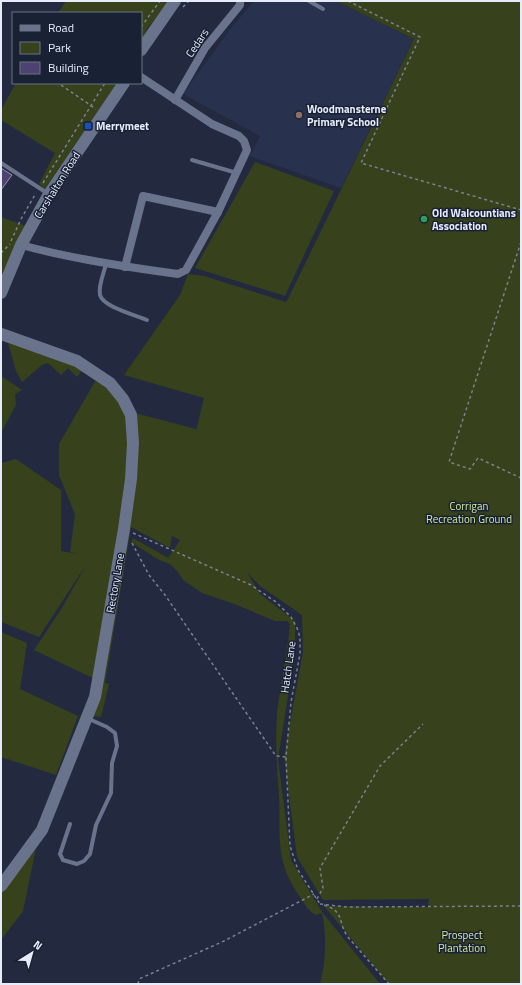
<svg xmlns="http://www.w3.org/2000/svg" width="522" height="985" font-family="'Titillium Web',sans-serif">
<style>
.built{fill:#28314d}
.green{fill:#37411b}
.building{fill:#4e4272;stroke:#948eaa}
.lines{fill:none;stroke-linecap:round;stroke-linejoin:round}
.path{stroke:#7a8193;stroke-width:1.5;stroke-dasharray:3 3;stroke-linecap:butt}
.lane{stroke:#69738c;stroke-width:4}
.street{stroke:#69738c;stroke-width:8}
.secondary{stroke:#69738c;stroke-width:12}
.education-dot{fill:#8d6e63;stroke:#192135;stroke-width:1.5}
.transit-dot{fill:#1a4fb4;stroke:#192135;stroke-width:1.5}
.leisure-dot{fill:#2e9e5b;stroke:#192135;stroke-width:1.5}
.labels{text-anchor:middle;dominant-baseline:central;stroke-width:3;stroke-linejoin:round;paint-order:stroke}
.street-label{font-size:11px;fill:#e6ecfa;stroke:#192135}
.poi-label{font-size:11px;font-weight:bold;fill:#e6ecfa;stroke:#192135;text-anchor:start}
.park-label{font-size:11px;fill:#d2ea97;stroke:#192135}
</style>
<rect width="100%" height="100%" fill="#232a40"/>
<polygon class="built" points="254,1 336,1 414,39 341,188 250,156 260,136 183,94 232,27"/>
<g class="green">
<polygon points="66,1 169,1 147,29 141,40 141,13 58,13"/>
<path d="M336,1H521V984H389L324,906L428,907L429,899L323,900L297,857L284,757L303,652L302,615L260,586L247,572L260,594L295,621V651L278,759L291,860L322,912L380,984H320C326,961 327,936 322,913L316,915C308,911 305,904 300,897C274,860 281,837 279,796C277,768 275,741 277,714C280,683 288,654 290,624L287,621H275L237,605L202,593L183,580L178,572L170,564L159,560L131,542L133,538L168,558L180,540L172,536L170,548L131,527L105,683L109,684L101,717L91,716L101,682L34,650L62,608L86,565L39,637L1,622V463L16,459L61,490V551L77,554L70,552L75,514L59,475V444L97,378L135,413L196,429V431L204,398L124,375L180,295L188,274L204,276L286,302L288,299L414,39Z"/>
<polygon points="16,83 117,83 45,189 39,184 55,153 1,120 1,110"/>
<polygon points="255,162 334,191 285,296 195,268"/>
<polygon points="1,217 26,226 1,279"/>
<polygon points="8,343 84,368 77,377 68,368 61,375 48,363 42,365 22,382 16,371"/>
<polygon points="1,376 22,390 15,394 16,405 1,433"/>
<polygon points="1,632 27,643 20,689 78,716 56,775 1,757"/>
<polygon points="37,843 23,911 1,940 1,891"/>
</g>
<polygon class="building" points="1,168 12,175 1,190"/>
<g class="lines">
<g class="path">
<polyline points="348,1 420,37 361,163 521,210"/>
<polyline points="183,7 189,1"/>
<polyline points="141,27 160,1"/>
<polyline points="61,85 96,109"/>
<polyline points="43,183 105,83"/>
<polyline points="11,241 21,219 36,193"/>
<polyline points="521,242 449,462 470,469 478,458 521,478"/>
<polyline points="1,253 10,244"/>
<polyline points="133,533 251,585 276,602 291,617 297,628 300,637 300,654 291,702 286,757 290,846 298,870 320,904"/>
<polyline points="132,543 149,575 165,595 276,756 286,757"/>
<polyline points="317,899 323,888 320,868 380,766 423,724"/>
<polyline points="320,904 347,907 521,906"/>
<path d="M324,905C344,911 338,921 347,936L389,984"/>
<polyline points="138,984 139,979 224,941 314,894"/>
</g>
<g class="lane">
<polyline points="309,1 323,9"/>
<polyline points="192,160 237,173"/>
<polyline points="1,163 47,193"/>
<path d="M106,264C104,273 98,285 100,295C103,307 136,315 147,320"/>
<polyline points="70,824 60,854 63,860 77,864 84,861 90,854 96,825 111,793 112,763 117,746 115,733 107,727 89,719"/>
</g>
<g class="street">
<polyline points="175,100 205,48 240,5 240,1"/>
<path d="M21,245C73,259 125,267 178,274L186,270L218,212L247,150L244,141L239,136L212,124L141,77"/>
<polyline points="125,267 143,196 218,212"/>
</g>
<g class="secondary">
<polyline points="141,50 175,1"/>
<polyline points="1,293 21,245 49,194 124,83"/>
<polyline points="1,334 77,361 110,383 123,399 131,415 133,443 131,479 124,529 95,697 42,830 1,886"/>
</g>
</g>
<circle class="education-dot" cx="299" cy="115" r="4"/>
<rect class="transit-dot" x="84" y="122" width="8" height="8" rx="2"/>
<circle class="leisure-dot" cx="424" cy="219" r="4"/>
<g class="labels">
<g class="street-label">
<text transform="translate(197 43) rotate(-56)">Cedars</text>
<text transform="translate(57 185) rotate(-58)">Carshalton Road</text>
<text transform="translate(115 583) rotate(-80)">Rectory Lane</text>
<text transform="translate(288 667) rotate(-82)">Hatch Lane</text>
</g>
<g class="poi-label">
<text x="307" y="109">Woodmansterne<tspan x="307" dy="13">Primary School</tspan></text>
<text x="96" y="126">Merrymeet</text>
<text x="432" y="213">Old Walcountians<tspan x="432" dy="13">Association</tspan></text>
</g>
<g class="park-label">
<text x="469" y="506">Corrigan<tspan x="469" dy="13">Recreation Ground</tspan></text>
<text x="462" y="935">Prospect<tspan x="462" dy="13">Plantation</tspan></text>
</g>
</g>
<rect width="522" height="985" fill="none" stroke="#e6ecfa" stroke-width="4"/>
<rect x="12" y="12" width="130" height="72" fill="#192135" stroke="#6b7284"/>
<rect x="20" y="25" width="20" height="6" fill="#69738c" stroke="#6b7284"/>
<text x="48" y="32" font-size="12" fill="#e6ecfa">Road</text>
<rect x="20" y="42" width="20" height="12" fill="#37411b" stroke="#6b7284"/>
<text x="48" y="52" font-size="12" fill="#e6ecfa">Park</text>
<rect x="20" y="62" width="20" height="12" fill="#4e4272" stroke="#6b7284"/>
<text x="48" y="72" font-size="12" fill="#e6ecfa">Building</text>
<g transform="translate(32 953) rotate(37)" stroke="#192135" stroke-width="3" paint-order="stroke">
<path d="M0-3L7 15L0 10L-7 15Z" fill="#e6ecfa"/>
<text y="-6" font-size="11" font-weight="bold" text-anchor="middle" fill="#e6ecfa">N</text>
</g>
</svg>
